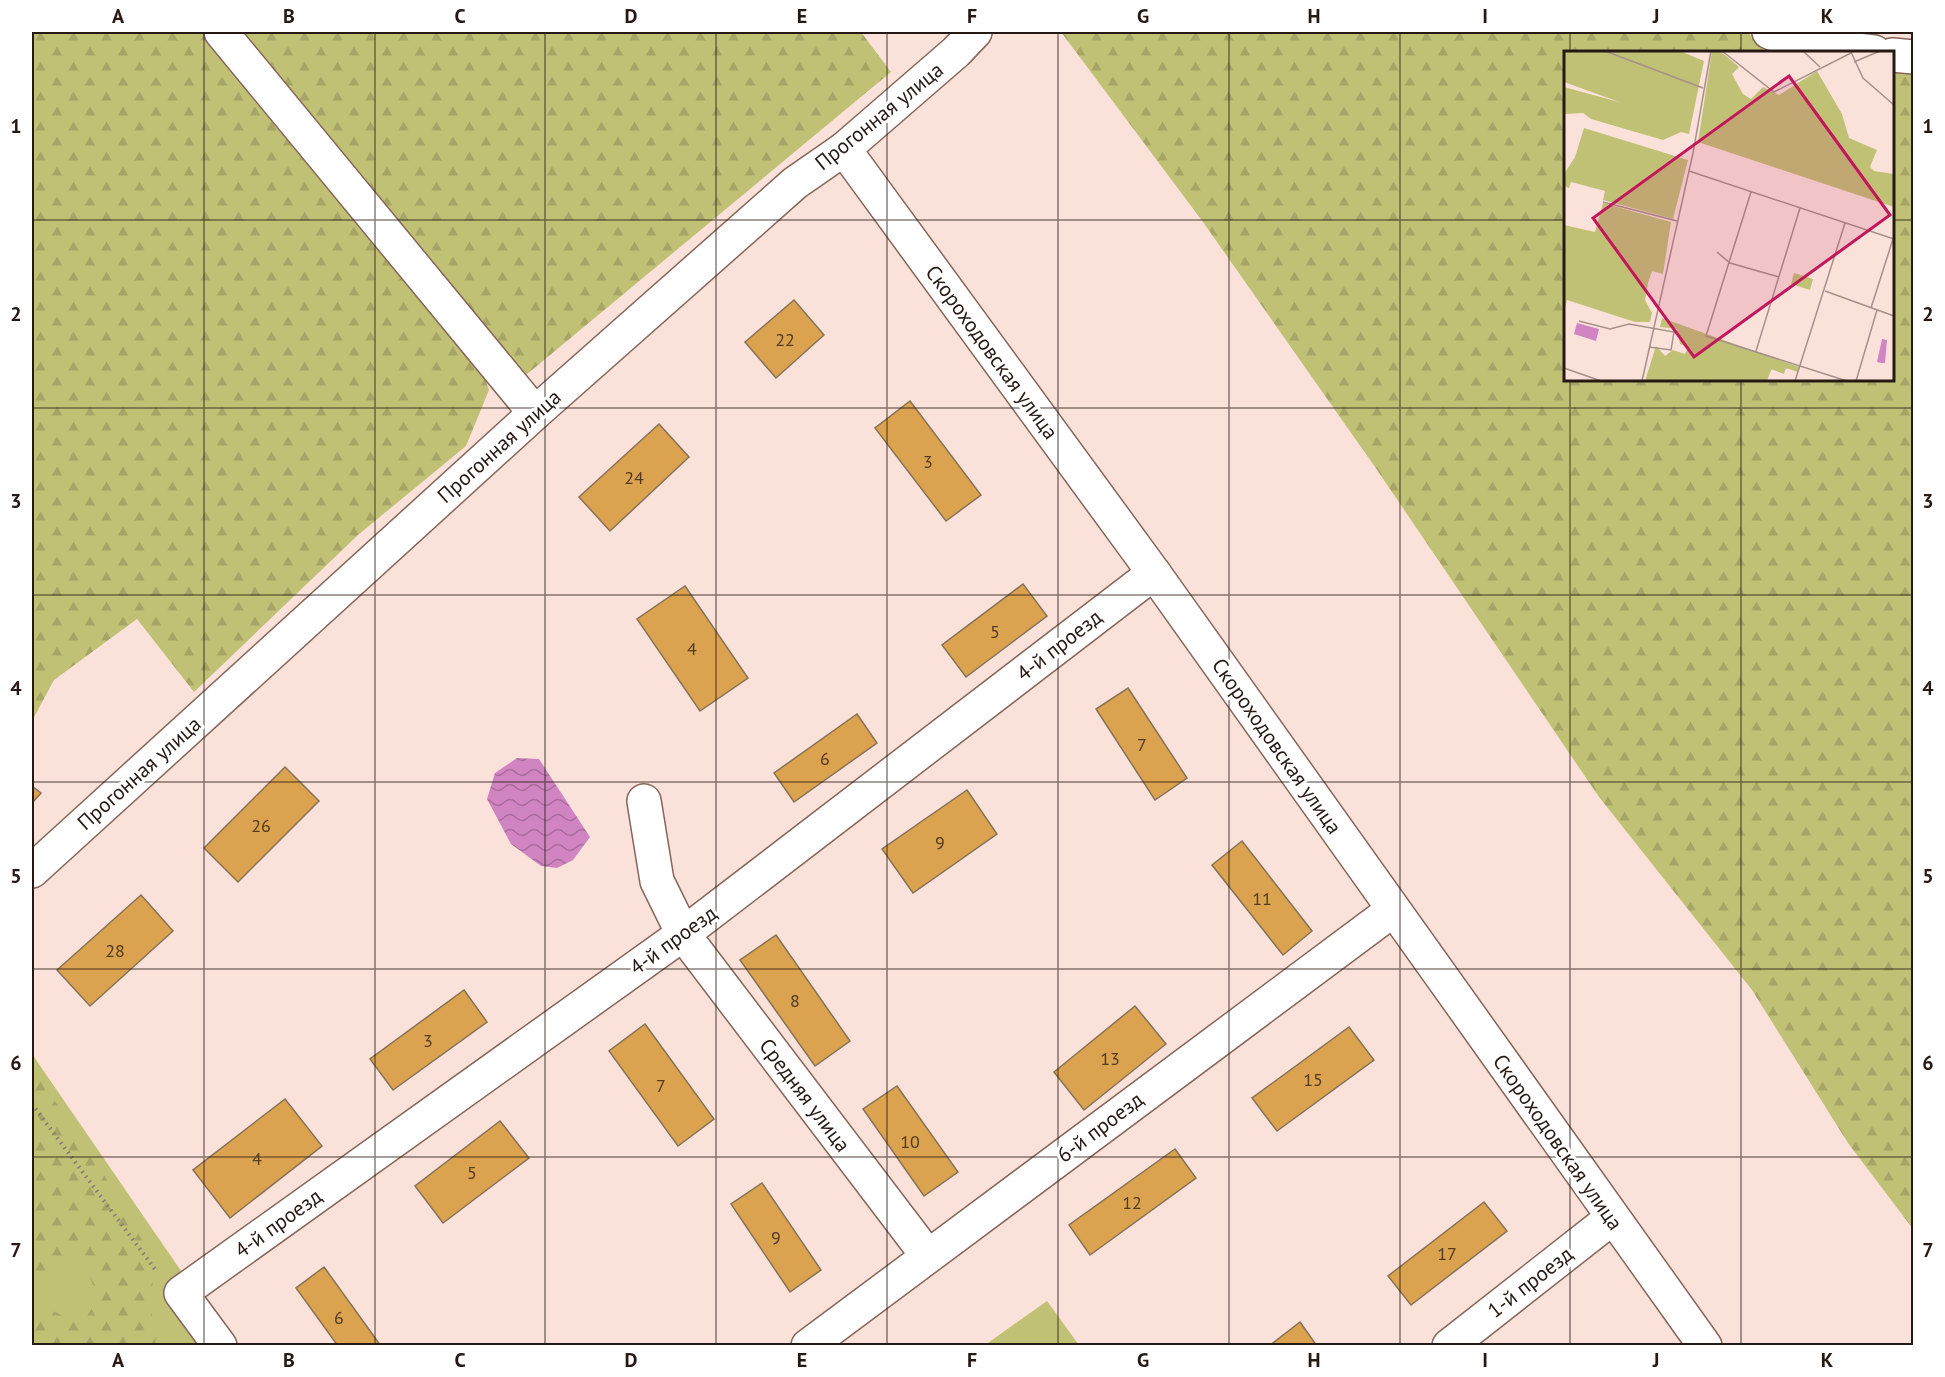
<svg xmlns="http://www.w3.org/2000/svg" width="1945" height="1377" font-family="'PT Sans',sans-serif">
<style>
.green{fill:#c1c176}
.forest{fill:url(#forest-firs)}
.water{fill:url(#water-waves)}
.building{fill:#dba350;stroke:#877256;stroke-width:1.5}
.lines{fill:none;stroke-linecap:round;stroke-linejoin:round}
.minor-casing{stroke:#876559;stroke-width:36}
.path{stroke:#8b7872;stroke-width:4;stroke-dasharray:1.5 4.5;stroke-linecap:butt}
.minor{stroke:#fff;stroke-width:33}
.grid{fill:none;stroke:#261813;stroke-width:1.5;stroke-opacity:0.55}
.labels{text-anchor:middle;dominant-baseline:central;stroke-width:6;stroke-linejoin:round;paint-order:stroke}
.number-label{font-size:18px;fill:#533b22}
.street-label{font-size:21px;fill:#261813;stroke:#fff}
.inset-road{fill:none;stroke:#a5918a;stroke-width:1.5}
.view{fill:#c2185b;fill-opacity:0.15;stroke:#c2185b;stroke-width:3}
.inset-edge{fill:none;stroke:#261813;stroke-width:3}
.neatline{fill:none;stroke:#261813;stroke-width:2}
.grid-label{font-size:20px;text-anchor:middle;font-weight:bold;fill:#261813}
</style>
<defs>
<pattern id="forest-firs" width="22" height="20" patternUnits="userSpaceOnUse" patternTransform="scale(1.5)"><rect width="22" height="20" fill="#c1c176"/><path d="M5 1l3.5 6h-7zM16 11l3.5 6h-7z" fill="#a6a565"/></pattern>
<pattern id="water-waves" width="16" height="10" patternUnits="userSpaceOnUse" patternTransform="scale(1.5)"><rect width="16" height="10" fill="#d085c2"/><path d="M0 5q4-4 8 0t8 0" fill="none" stroke="#a96c9c"/></pattern>
</defs>
<rect width="100%" height="100%" fill="#fae2da"/>
<g class="green">
<polygon points="32,1054 232,1345 32,1345"/>
<polygon points="1047,1301 1079,1345 985,1345"/>
</g>
<g class="forest">
<polygon points="32,32 209,32 479,361 489,390 466,446 358,535 194,692 137,619 54,680 32,721"/>
<polygon points="233,32 861,32 891,72 520,380"/>
<polygon points="1061,32 1748,32 1765,52 1566,52 1566,380 1892,380 1893,67 1913,66 1913,1229 1848,1143 1752,990 1599,797 1375,467 1203,222"/>
<path d="M32,1069L88,1147L142,1240L150,1263L153,1287L151,1309L156,1335L155,1345H32V1303C50,1306 64,1320 83,1322C87,1316 93,1308 94,1301C97,1284 84,1257 64,1260C53,1262 43,1272 35,1278V1267L32,1261V1152L40,1119L32,1110Z"/>
</g>
<polygon class="water" points="517,758 539,759 590,837 573,860 557,868 541,866 511,844 487,799 495,773"/>
<g class="building">
<polygon points="794,300 824,335 776,378 745,342"/>
<polygon points="910,401 981,495 946,521 875,428"/>
<polygon points="659,424 689,457 610,531 579,497"/>
<polygon points="1023,584 1047,616 966,677 942,645"/>
<polygon points="685,586 748,678 700,711 637,619"/>
<polygon points="1128,688 1187,778 1155,800 1096,709"/>
<polygon points="857,714 877,743 794,802 774,773"/>
<polygon points="285,767 319,801 238,882 204,848"/>
<polygon points="32,786 41,793 32,803"/>
<polygon points="967,790 997,834 913,893 882,849"/>
<polygon points="1242,841 1312,931 1283,955 1212,865"/>
<polygon points="141,895 173,931 90,1006 57,970"/>
<polygon points="776,935 850,1041 815,1066 740,960"/>
<polygon points="464,990 487,1022 393,1090 370,1059"/>
<polygon points="1135,1006 1166,1044 1084,1110 1054,1072"/>
<polygon points="645,1024 714,1119 678,1146 609,1051"/>
<polygon points="1349,1027 1374,1060 1277,1131 1252,1098"/>
<polygon points="897,1086 958,1172 924,1196 863,1109"/>
<polygon points="285,1099 322,1146 230,1218 193,1170"/>
<polygon points="500,1121 529,1158 443,1223 415,1186"/>
<polygon points="1175,1149 1196,1178 1090,1255 1069,1225"/>
<polygon points="762,1183 821,1270 790,1292 731,1204"/>
<polygon points="1484,1202 1507,1231 1411,1305 1388,1276"/>
<polygon points="324,1267 381,1346 338,1346 296,1288"/>
<polygon points="1300,1322 1317,1346 1269,1346"/>
</g>
<g class="lines">
<defs>
<g id="minor">
<polyline points="221,32 535,413"/>
<polyline points="1769,32 1795,43 1874,52"/>
<polyline points="1892,55 1914,57"/>
<polyline points="844,149 1154,573 1705,1346"/>
<polyline points="644,801 657,881 683,934 927,1255"/>
<polyline points="32,871 535,413 795,183 844,149 956,52 975,32"/>
<polyline points="220,1346 181,1293 683,934 1154,573"/>
<polyline points="808,1346 1393,910"/>
<polyline points="1449,1346 1612,1218"/>
</g>
</defs>
<use href="#minor" class="minor-casing"/>
<polyline class="path" points="32,1104 157,1272"/>
<use href="#minor" class="minor"/>
</g>
<path class="grid" d="M204,32V1346M375,32V1346M545,32V1346M716,32V1346M887,32V1346M1058,32V1346M1229,32V1346M1400,32V1346M1570,32V52M1741,32V52M32,220H1566M1892,220H1914M1570,380V1346M1741,380V1346M32,408H1914M32,595H1914M32,782H1914M32,969H1914M32,1157H1914"/>
<g class="labels">
<g class="number-label">
<text x="785" y="339">22</text>
<text x="928" y="461">3</text>
<text x="634" y="477">24</text>
<text x="995" y="631">5</text>
<text x="692" y="648">4</text>
<text x="1142" y="744">7</text>
<text x="825" y="758">6</text>
<text x="261" y="825">26</text>
<text x="940" y="842">9</text>
<text x="1262" y="898">11</text>
<text x="115" y="950">28</text>
<text x="795" y="1000">8</text>
<text x="428" y="1040">3</text>
<text x="1110" y="1058">13</text>
<text x="1313" y="1079">15</text>
<text x="661" y="1085">7</text>
<text x="910" y="1141">10</text>
<text x="257" y="1158">4</text>
<text x="472" y="1172">5</text>
<text x="1132" y="1202">12</text>
<text x="776" y="1237">9</text>
<text x="1447" y="1253">17</text>
<text x="339" y="1317">6</text>
</g>
<g class="street-label">
<text transform="translate(879 116) rotate(-39)">Прогонная улица</text>
<text transform="translate(992 352) rotate(54)">Скороходовская улица</text>
<text transform="translate(499 446) rotate(-42)">Прогонная улица</text>
<text transform="translate(1059 645) rotate(-38)">4-й проезд</text>
<text transform="translate(1277 746) rotate(55)">Скороходовская улица</text>
<text transform="translate(139 773) rotate(-42)">Прогонная улица</text>
<text transform="translate(673 940) rotate(-36)">4-й проезд</text>
<text transform="translate(805 1095) rotate(53)">Средняя улица</text>
<text transform="translate(1100 1127) rotate(-37)">6-й проезд</text>
<text transform="translate(1558 1142) rotate(55)">Скороходовская улица</text>
<text transform="translate(278 1223) rotate(-36)">4-й проезд</text>
<text transform="translate(1530 1282) rotate(-38)">1-й проезд</text>
</g>
</g>
<g transform="translate(1564 51)">
<rect width="330" height="330" fill="#fae2da"/>
<path d="M230,222L249,228L246,239L227,233ZM98,267L235,316L234,321L222,317L220,323L207,318L203,330H81L92,295L101,305L109,299L121,303L124,296L116,293L113,278L96,276Z" fill="#c1c176"/>
<path d="M116,0L140,10L125,83L117,81L99,89L27,68L19,62L0,63V36L95,62ZM148,0H156L175,16L168,23L179,43L187,48L199,36L215,44L253,20L278,63L285,87L313,99L306,116L310,120L330,123V156L134,91ZM20,77L124,109L109,168L39,149L41,140L7,131L5,137L0,135V123L11,106ZM39,152L107,171L99,223L88,220L84,232L81,249L88,262L86,271H71L3,249L0,261V174L31,181ZM99,271L134,282L152,303L136,330H82L91,310L122,305L134,295L131,289L126,294L117,293L115,278L99,275ZM169,295L189,303L233,317L208,318L202,330H185L187,318L164,319Z" fill="#c1c176"/>
<path d="M0,0H118L102,68L0,31Z" fill="#c1c176"/>
<path d="M13,272L35,278L32,290L10,283ZM318,288L323,289L321,312H317L313,311Z" fill="#d085c2"/>
<path class="inset-road" d="M41,0L139,37M158,0L210,41L287,2M239,0L256,16M287,1L299,27L330,54M290,11L316,0M125,120L330,188M187,141L142,285L283,330M39,151L113,170M153,201L166,212L215,226M261,240L330,265M307,257L329,188M15,270L46,278L65,273L110,281L107,299L85,296M192,300L236,157M0,317L37,330M78,330L129,102L147,0M231,330L281,172M292,330L313,259"/>
<path class="view" d="M225,25L326,164L130,306L29,167Z"/>
<rect width="330" height="330" class="inset-edge"/>
</g>
<rect width="1945" height="1377" fill="none" stroke="#ffffff" stroke-width="66"/>
<rect x="33" y="33" width="1879" height="1311" class="neatline"/>
<g class="grid-label">
<text x="118" y="23">A</text>
<text x="289" y="23">B</text>
<text x="460" y="23">C</text>
<text x="631" y="23">D</text>
<text x="802" y="23">E</text>
<text x="972" y="23">F</text>
<text x="1143" y="23">G</text>
<text x="1314" y="23">H</text>
<text x="1485" y="23">I</text>
<text x="1656" y="23">J</text>
<text x="1827" y="23">K</text>
<text x="16" y="133">1</text>
<text x="1928" y="133">1</text>
<text x="16" y="321">2</text>
<text x="1928" y="321">2</text>
<text x="16" y="508">3</text>
<text x="1928" y="508">3</text>
<text x="16" y="695">4</text>
<text x="1928" y="695">4</text>
<text x="16" y="883">5</text>
<text x="1928" y="883">5</text>
<text x="16" y="1070">6</text>
<text x="1928" y="1070">6</text>
<text x="16" y="1257">7</text>
<text x="1928" y="1257">7</text>
<text x="118" y="1367">A</text>
<text x="289" y="1367">B</text>
<text x="460" y="1367">C</text>
<text x="631" y="1367">D</text>
<text x="802" y="1367">E</text>
<text x="972" y="1367">F</text>
<text x="1143" y="1367">G</text>
<text x="1314" y="1367">H</text>
<text x="1485" y="1367">I</text>
<text x="1656" y="1367">J</text>
<text x="1827" y="1367">K</text>
</g>
</svg>
